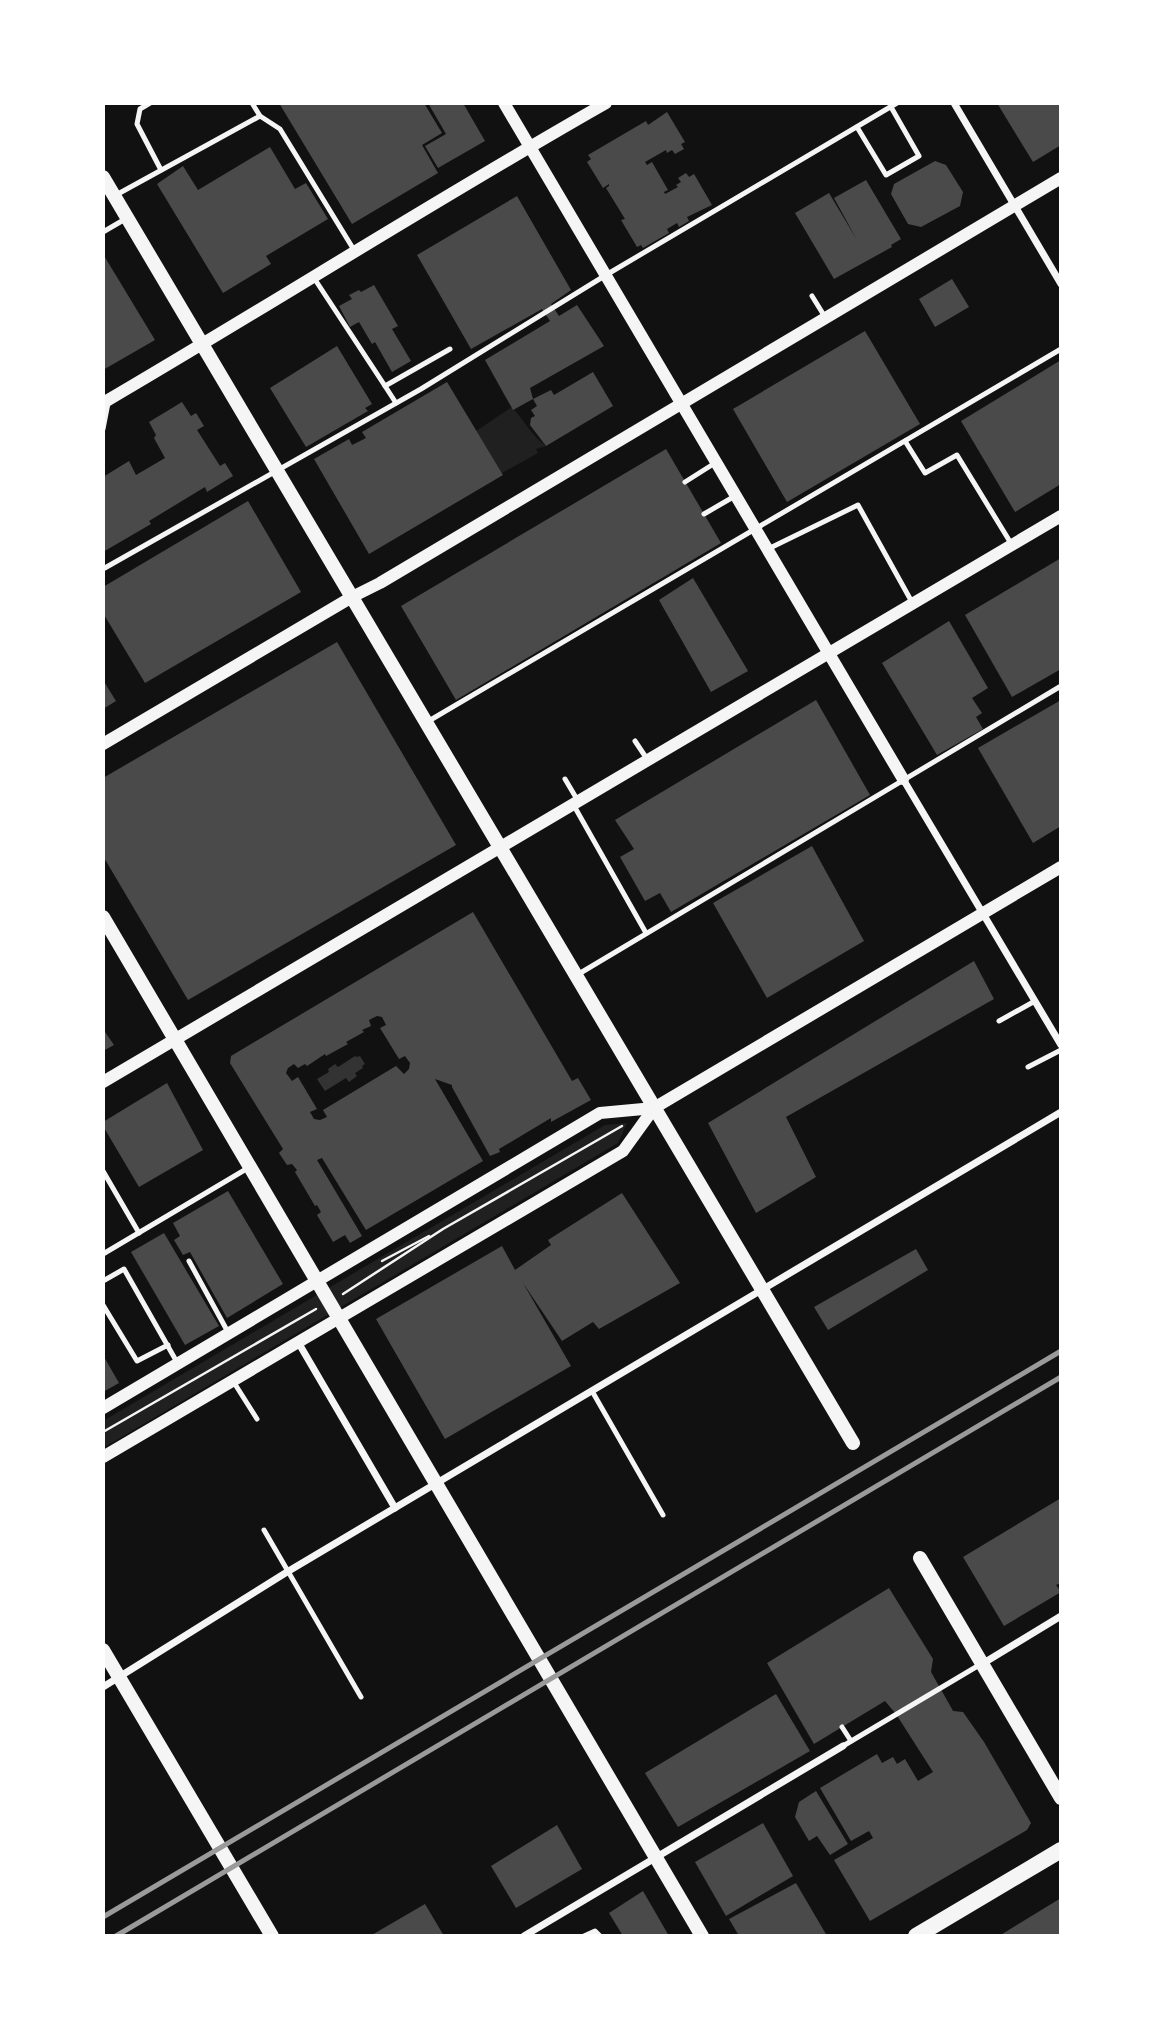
<svg xmlns="http://www.w3.org/2000/svg" width="1164" height="2039" font-family="Montserrat,sans-serif">
<style>
.green{fill:#202020}
.water{fill:#333}
.building{fill:#4a4a4a;fill-rule:evenodd}
.lines{fill:none;stroke-linecap:round;stroke-linejoin:round}
.path{stroke:#f5f5f5;stroke-width:2.5}
.service{stroke:#f5f5f5;stroke-width:5}
.minor{stroke:#f5f5f5;stroke-width:7}
.tertiary{stroke:#f5f5f5;stroke-width:12}
.secondary{stroke:#f5f5f5;stroke-width:14}
.primary{stroke:#f5f5f5;stroke-width:16}
.rail{stroke:#9a9a9a;stroke-width:5}
</style>
<rect width="100%" height="100%" fill="#111"/>
<g class="green">
<path d="M512,407C523,419 532,436 546,446L536,449L538,453L502,473L476,431Z"/>
<polygon points="627,1123 618,1143 103,1448 103,1421 605,1125"/>
</g>
<polygon class="water" points="355,1056 357,1057 360,1056 365,1064 362,1066 363,1068 355,1073 357,1076 349,1082 346,1078 325,1091 317,1079 329,1072 328,1069 335,1064 338,1067"/>
<g class="building">
<polygon points="279,103 424,103 442,133 422,145 438,173 352,224"/>
<polygon points="428,103 463,103 485,141 438,168 425,146 446,134"/>
<polygon points="997,103 1061,103 1061,145 1033,162"/>
<polygon points="667,112 685,142 681,144 684,149 675,154 672,150 667,153 666,150 645,162 647,165 652,162 668,190 664,192 665,194 678,187 676,185 681,182 678,178 686,173 689,177 694,174 712,205 687,217 689,221 679,227 677,223 667,229 669,233 643,248 641,245 637,247 621,220 625,219 606,188 609,186 609,184 603,188 587,162 591,159 588,155 646,121 648,125"/>
<polygon points="270,147 295,189 306,183 328,219 266,256 271,264 223,293 157,184 183,166 198,190"/>
<polygon points="935,161 946,165 963,192 960,206 921,227 908,224 891,194 894,184"/>
<polygon points="866,180 901,239 891,245 892,247 834,279 795,213 829,193 857,240 834,198"/>
<polygon points="517,196 571,290 551,304 559,316 577,305 604,346 530,388 533,399 513,410 485,360 550,321 542,309 471,349 417,255"/>
<polygon points="103,254 155,340 103,370"/>
<polygon points="952,279 969,307 935,327 919,299"/>
<polygon points="374,285 398,326 392,329 411,361 392,372 375,342 372,344 359,322 350,327 339,306 352,299 349,295 359,290 361,292"/>
<polygon points="865,331 920,424 787,502 733,409"/>
<polygon points="337,346 372,404 365,408 368,411 306,447 270,388"/>
<polygon points="1061,360 1061,484 1015,512 961,421"/>
<polygon points="593,372 613,406 546,446 530,425 531,418 535,416 531,410 537,406 533,399 551,390 554,395"/>
<polygon points="447,382 503,475 369,554 314,459 349,439 352,445 366,438 362,432"/>
<polygon points="182,402 191,416 196,413 204,426 197,430 220,466 225,463 233,476 207,492 205,487 149,521 151,524 103,552 103,477 129,461 136,475 165,458 154,438 156,435 149,422"/>
<polygon points="666,449 721,543 456,700 401,606"/>
<polygon points="248,501 301,592 145,683 103,613 103,587"/>
<polygon points="1061,558 1061,669 1012,697 965,615"/>
<polygon points="693,578 748,671 711,692 659,600"/>
<polygon points="949,621 988,688 972,698 982,713 976,717 983,729 937,755 882,663"/>
<polygon points="337,642 456,845 188,1000 103,856 103,778"/>
<polygon points="103,680 116,701 103,709"/>
<polygon points="816,700 870,795 671,912 660,893 645,901 620,857 634,849 615,820"/>
<polygon points="1061,700 1061,826 1033,843 978,748"/>
<polygon points="812,846 864,941 767,998 713,903"/>
<path d="M473,912L572,1081L578,1078L591,1100L551,1122V1118L499,1149L500,1152L490,1156L452,1087V1085L435,1079L483,1161L366,1230L322,1158L317,1160L362,1236L350,1243L345,1235L333,1242L317,1215L321,1212L317,1205L315,1206L295,1172L297,1170L292,1164L287,1165L279,1153L283,1149L230,1063L231,1056ZM377,1016L382,1017L386,1025L380,1028L399,1059L405,1056L410,1063L409,1069L404,1074L396,1066L323,1110L327,1117L320,1120L314,1119L310,1112L317,1109L298,1077L292,1081L286,1073L288,1068L294,1064L298,1068L305,1064L307,1066L325,1054L326,1056L348,1044L346,1042L364,1032L362,1030L371,1026L369,1020Z"/>
<polygon points="974,961 994,999 786,1117 816,1177 756,1213 708,1123"/>
<polygon points="103,1029 114,1045 103,1051"/>
<polygon points="167,1083 203,1150 139,1187 103,1126 103,1122"/>
<polygon points="228,1191 283,1284 227,1318 190,1252 183,1255 174,1240 180,1236 173,1223"/>
<polygon points="622,1193 680,1283 599,1329 593,1322 562,1341 523,1283 571,1366 445,1439 376,1319 502,1246 515,1270 551,1245 548,1240"/>
<polygon points="164,1233 219,1326 185,1345 131,1252"/>
<polygon points="916,1249 928,1270 828,1330 814,1307"/>
<polygon points="103,1355 119,1383 103,1392"/>
<polygon points="1061,1498 1061,1583 1056,1585 1061,1592 1004,1626 963,1557"/>
<polygon points="889,1588 933,1659 931,1672 952,1709 953,1711 963,1712 984,1742 1031,1823 1027,1830 870,1921 834,1860 873,1838 869,1831 851,1841 820,1788 877,1754 882,1763 893,1757 897,1764 905,1759 918,1781 933,1772 896,1714 885,1701 814,1744 767,1663"/>
<polygon points="776,1694 810,1751 678,1827 645,1773"/>
<polygon points="816,1791 848,1844 830,1855 817,1836 809,1841 795,1817 799,1802"/>
<polygon points="763,1823 793,1876 726,1916 695,1862"/>
<polygon points="557,1825 582,1869 516,1908 491,1866"/>
<polygon points="796,1883 827,1936 739,1936 729,1919"/>
<polygon points="643,1891 669,1936 623,1936 609,1913"/>
<polygon points="1061,1898 1061,1936 999,1936"/>
<polygon points="425,1904 444,1936 370,1936"/>
</g>
<g class="lines">
<g class="path">
<polyline points="382,1261 429,1236"/>
<polyline points="343,1294 443,1229 622,1126"/>
<polyline points="103,1432 316,1309"/>
</g>
<g class="service">
<polyline points="150,103 140,109 137,124 161,170"/>
<polyline points="252,103 260,116"/>
<polyline points="857,127 886,175 919,156 891,107"/>
<polyline points="116,195 260,116 280,129 354,250"/>
<polyline points="103,232 127,218"/>
<polyline points="314,278 385,386"/>
<polyline points="812,296 825,317"/>
<polyline points="396,403 385,386 450,349"/>
<polyline points="103,429 108,403"/>
<polyline points="905,441 925,473 957,455 1012,545"/>
<polyline points="685,482 715,463"/>
<polyline points="704,514 735,496"/>
<polyline points="768,549 858,505 913,604"/>
<polyline points="103,569 421,389 606,275 897,103"/>
<polyline points="427,722 1061,349"/>
<polyline points="635,741 647,759"/>
<polyline points="565,779 578,801"/>
<polyline points="573,804 646,933"/>
<polyline points="577,975 1061,686"/>
<polyline points="999,1021 1035,1001"/>
<polyline points="1028,1067 1061,1050"/>
<polyline points="103,1171 139,1233"/>
<polyline points="103,1254 248,1168"/>
<polyline points="189,1261 229,1334"/>
<polyline points="103,1281 124,1269 178,1364"/>
<polyline points="103,1305 137,1361 168,1345"/>
<polyline points="233,1381 257,1419"/>
<polyline points="592,1391 663,1515"/>
<polyline points="264,1530 361,1697"/>
<polyline points="842,1727 851,1741"/>
<polyline points="843,1746 981,1664"/>
<polyline points="584,1936 595,1931 600,1936"/>
</g>
<g class="minor">
<polyline points="954,103 1061,284"/>
<polyline points="903,779 1061,1045"/>
<polyline points="298,1342 395,1508"/>
<polyline points="982,1664 1061,1616"/>
<polyline points="103,1687 287,1572 1061,1112"/>
<polyline points="524,1936 843,1746"/>
</g>
<g class="tertiary">
<polyline points="504,103 903,779"/>
<path d="M103,403C272,304 437,199 606,103"/>
<polyline points="103,744 352,597 380,583 1061,178"/>
<polyline points="103,1082 1061,516"/>
<polyline points="103,1408 600,1113 654,1108"/>
<polyline points="103,1457 623,1151 654,1108 1061,867"/>
</g>
<g class="secondary">
<polyline points="103,177 853,1443"/>
<polyline points="103,917 702,1936"/>
<polyline points="920,1558 1061,1798"/>
<polyline points="103,1650 272,1936"/>
</g>
<polyline class="primary" points="916,1936 1061,1850"/>
<g class="rail">
<polyline points="103,1917 1061,1351"/>
<polyline points="116,1936 1061,1377"/>
</g>
</g>
<rect width="1164" height="2039" fill="none" stroke="#ffffff" stroke-width="210"/>
</svg>
